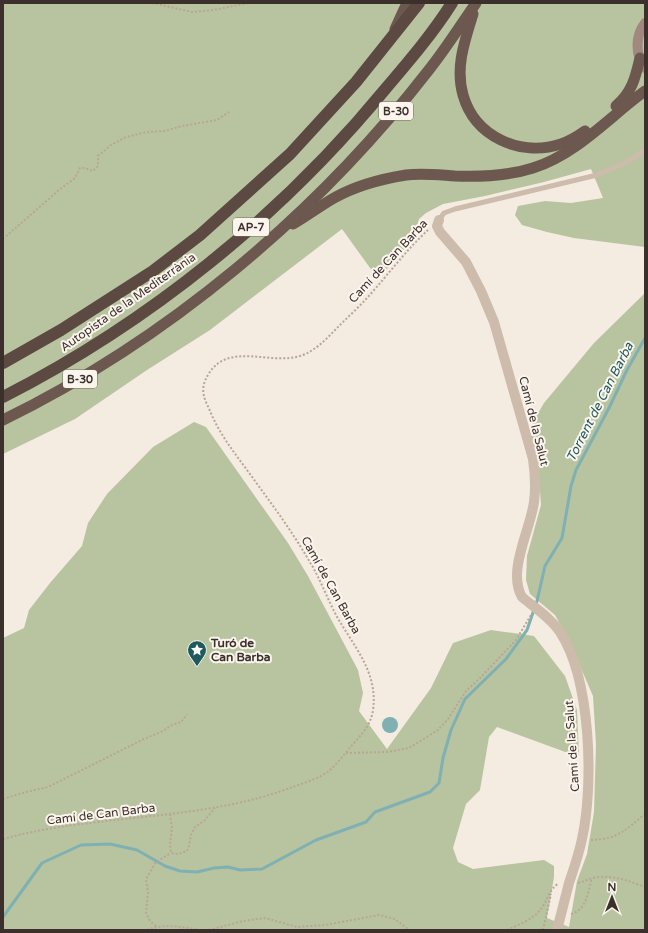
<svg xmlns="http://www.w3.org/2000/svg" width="648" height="933" font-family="'Varela Round',sans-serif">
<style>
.green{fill:#b8c4a0}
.water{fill:#7fb0b2}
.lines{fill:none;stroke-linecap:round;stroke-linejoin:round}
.stream{stroke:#7fb0b2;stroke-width:3}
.path{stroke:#b9a596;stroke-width:2;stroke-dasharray:2 2;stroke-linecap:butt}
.service{stroke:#cdbbac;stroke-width:5}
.minor{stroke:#cdbbac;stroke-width:10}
.secondary{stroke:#a18a7d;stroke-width:10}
.trunk{stroke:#6c584f;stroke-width:11}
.motorway{stroke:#5c4a42;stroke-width:12}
.labels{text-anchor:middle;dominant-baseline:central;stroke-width:4;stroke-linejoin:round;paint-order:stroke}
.shield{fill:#fbf5ee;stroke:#756b66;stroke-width:1}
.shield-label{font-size:11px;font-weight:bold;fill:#3b302b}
.street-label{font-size:12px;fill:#3b302b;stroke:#fbf5ee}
.poi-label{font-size:12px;font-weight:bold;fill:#3b302b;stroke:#fbf5ee;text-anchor:start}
.water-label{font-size:13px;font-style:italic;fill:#1f5a5e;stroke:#fbf5ee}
</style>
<rect width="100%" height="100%" fill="#f4ebe1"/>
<g class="green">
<polygon points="3,3 645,3 645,247 574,238 547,232 522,225 515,215 518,206 545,201 571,203 603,198 591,169 544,182 485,196 443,204 426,213 419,219 413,239 378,279 342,229 210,330 147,370 75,419 3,454"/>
<polygon points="645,293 645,930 3,930 3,638 24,628 29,610 50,583 82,546 88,523 107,494 153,447 194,422 206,427 288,543 308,576 358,670 363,693 359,711 387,749 431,688 453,643 491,630 534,636 565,676 577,710 579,757 497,727 489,737 480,790 466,804 453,848 458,862 473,869 544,860 554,866 554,877 547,918 569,927 577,881 587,854 594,812 596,744 593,696 570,643 555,615 530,594 526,580 527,556 541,505 538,463 530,435 534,420 544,403 594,343"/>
</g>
<circle class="water" cx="390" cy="725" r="8"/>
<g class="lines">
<polyline class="stream" points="3,917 42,863 81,845 110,844 137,850 165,866 180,871 197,872 214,868 228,867 240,870 262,869 316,840 366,822 375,812 430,792 439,783 443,758 451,730 465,699 506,659 527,630 537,601 545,566 562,538 571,486 576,470 609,408 627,370 645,338"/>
<g class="path">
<polyline points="152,3 192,12 213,10 249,3"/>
<polyline points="3,239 59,190 75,178 80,168 85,168 93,171 98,166 98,156 111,145 126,137 147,132 165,131 182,126 217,120 229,112"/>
<polyline points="346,753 387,752 409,748 438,730 448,719 466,691 480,678 516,640 531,615"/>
<polyline points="3,799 26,792 48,787 144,739 163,731 172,725 181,722 187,714"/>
<polyline points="170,814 172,828 170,844 171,853 178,854 187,851 189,846 191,835 195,827 205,820 215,808"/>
<path d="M3,839C97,813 198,822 290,788C301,784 320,778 329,771C338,763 346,752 354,743C363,733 371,724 373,710C378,675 357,650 340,622C328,602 321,579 308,559C290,528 268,499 247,470C233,451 219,433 210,411C208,406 205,401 204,396C202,389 204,381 208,375C228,340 272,367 303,355C318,349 329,336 340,325C349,316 359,307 367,298C388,275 406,250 428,230"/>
<path d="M591,840C619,839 625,830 645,814"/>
<path d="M578,883C583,882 588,879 593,878C611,874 629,881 645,887"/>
<path d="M571,914C587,910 588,891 592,878"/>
<polyline points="156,926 150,921 146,913 148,893 146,879 156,862 171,853"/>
<path d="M147,930C164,923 182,927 200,930"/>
<polyline points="209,930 243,921 265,918 297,927 325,925 379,915 395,919 409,930"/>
<path d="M507,930C518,925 532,920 540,910C547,902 549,889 558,884"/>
<polyline points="543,930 551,894"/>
</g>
<polyline class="service" points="439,220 444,213 455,209 597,175 623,164 645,151"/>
<path class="minor" d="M439,220L437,226L440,232L466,262L481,291L494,322L533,459C535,473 536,487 534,502C530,531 507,571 522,597C535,608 551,618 560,632C591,679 594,785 582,839C579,854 574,868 569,883C565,899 561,914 557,930"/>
<path class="secondary" d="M645,23C635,36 635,55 645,68"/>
<g class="trunk">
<path d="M473,14C465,40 455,67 463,95C475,137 520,157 561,144C570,141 578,136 585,131"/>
<polyline points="395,29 407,3"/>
<path d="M616,106C632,92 635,79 640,58"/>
<path d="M293,224C307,216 320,206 334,198C357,185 381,179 406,175C422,173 439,175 455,176C481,177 508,176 533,168C577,154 609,117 645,91"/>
<path d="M3,420C167,340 316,215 428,71C445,50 460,26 476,3"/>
</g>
<g class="motorway">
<polyline points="3,363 61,330 153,271 200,235 290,154 356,82 419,3"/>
<path d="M3,397C150,322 282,215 387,87C410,60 433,33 452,3"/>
</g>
</g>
<defs>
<symbol id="sight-pin" viewBox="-11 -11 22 30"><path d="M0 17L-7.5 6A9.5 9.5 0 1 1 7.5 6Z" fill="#1f5a5e" stroke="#fbf5ee"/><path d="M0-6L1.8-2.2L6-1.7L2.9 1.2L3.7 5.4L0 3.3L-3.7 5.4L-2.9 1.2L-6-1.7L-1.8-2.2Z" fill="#fff"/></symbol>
</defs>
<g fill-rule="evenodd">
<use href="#sight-pin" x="186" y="639" width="22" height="30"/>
</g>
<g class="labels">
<g class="shield">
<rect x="379" y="102" width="34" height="18" rx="3"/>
<rect x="233" y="218" width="36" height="18" rx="3"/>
<rect x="63" y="370" width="34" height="18" rx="3"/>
</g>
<g class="shield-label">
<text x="396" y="111">B-30</text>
<text x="251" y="227">AP-7</text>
<text x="80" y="379">B-30</text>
</g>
<g class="street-label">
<text transform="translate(388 261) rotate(-47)">Camí de Can Barba</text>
<text transform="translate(128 302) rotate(-35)">Autopista de la Mediterrània</text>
<text transform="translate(534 421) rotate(76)">Camí de la Salut</text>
<text transform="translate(331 585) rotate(61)">Camí de Can Barba</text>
<text transform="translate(572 746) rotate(-94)">Camí de la Salut</text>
<text transform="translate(101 814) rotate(-7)">Camí de Can Barba</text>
</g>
<g class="poi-label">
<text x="211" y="643">Turó de<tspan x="211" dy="14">Can Barba</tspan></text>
</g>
<g class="water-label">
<text transform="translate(600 402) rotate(-63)">Torrent de Can Barba</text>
</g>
</g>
<rect width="648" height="933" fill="none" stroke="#3b302b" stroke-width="8"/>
<g transform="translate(612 897)" stroke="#fbf5ee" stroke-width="3" paint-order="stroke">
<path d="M0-3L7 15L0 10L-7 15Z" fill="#3b302b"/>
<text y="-6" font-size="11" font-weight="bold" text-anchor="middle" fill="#3b302b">N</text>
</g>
</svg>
